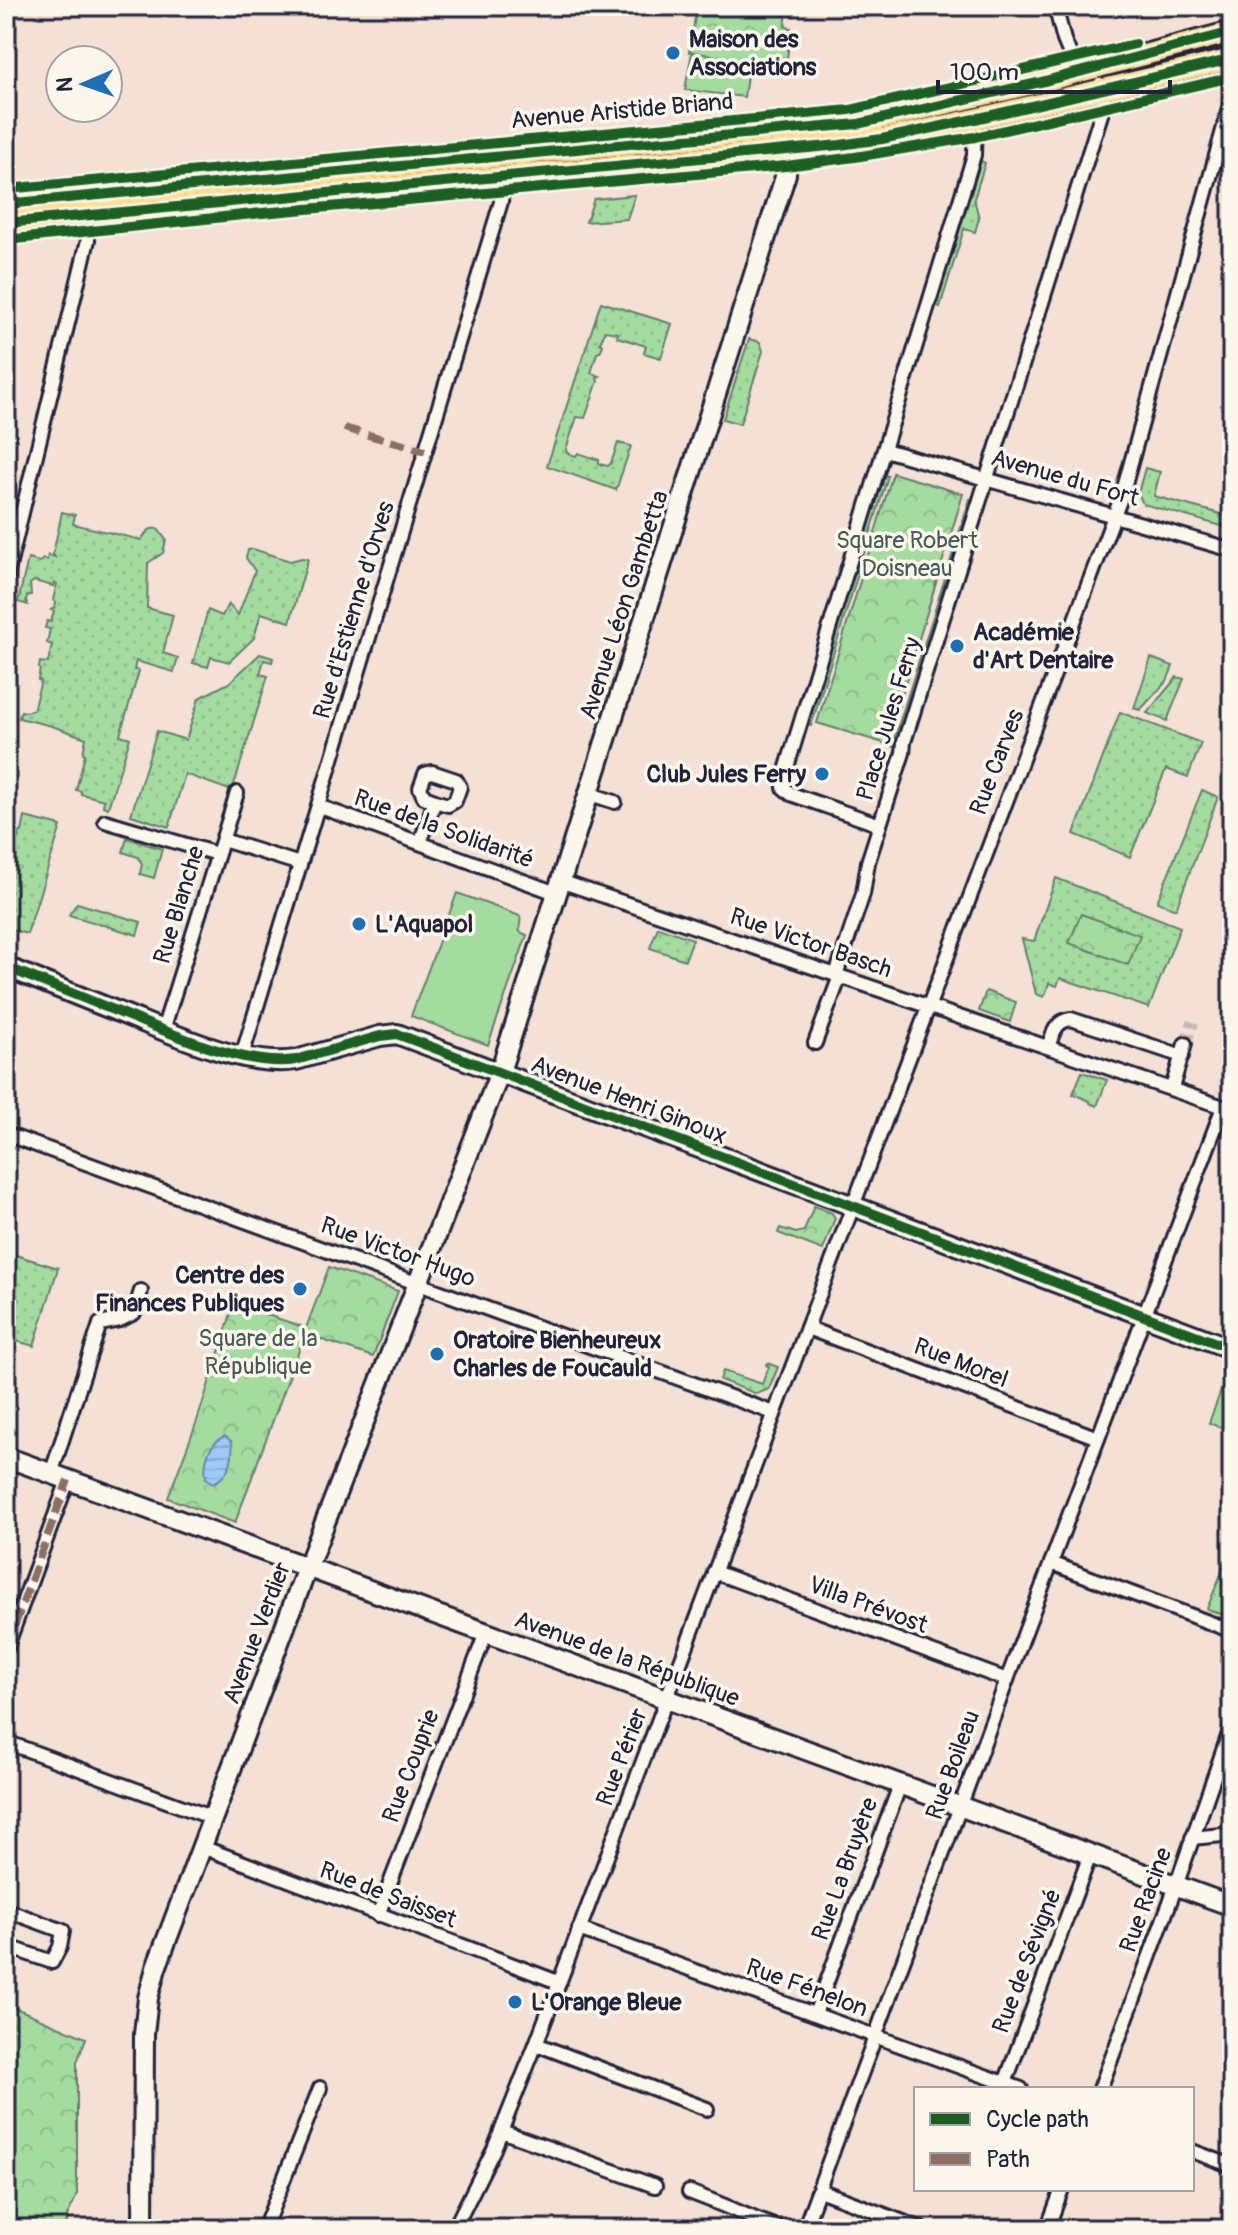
<svg xmlns="http://www.w3.org/2000/svg" width="1238" height="2235" font-family="Pangolin,sans-serif">
<style>
.grass{fill:url(#grass-dots);stroke:#637f6e;stroke-width:2}
.forest{fill:url(#forest-crowns);stroke:#637f6e;stroke-width:2}
.pitch{fill:#a4dca0;stroke:#637f6e;stroke-width:2}
.water{fill:url(#water-rules);stroke:#6c87ac;stroke-width:2}
.lines{fill:none;stroke-linecap:round;stroke-linejoin:round}
.street-tunnel{stroke:#cabab6;stroke-width:12;stroke-dasharray:12 6;stroke-linecap:butt}
.street-casing{stroke:#22223b;stroke-width:18}
.secondary-casing{stroke:#22223b;stroke-width:24}
.primary-casing{stroke:#22223b;stroke-width:26}
.street{stroke:#fbf7ec;stroke-width:12}
.secondary{stroke:#fbf7ec;stroke-width:18}
.primary{stroke:#fadf96;stroke-width:20}
.quiet{stroke:#8d6e63;stroke-width:8;stroke-dasharray:16 8;stroke-linecap:butt}
.cycleway-casing{stroke:#fbf7ec;stroke-width:15}
.cycleway{stroke:#1b5e20;stroke-width:10}
.poi-dot{fill:#1f6fb2;stroke:#fbf7ec;stroke-width:3}
.labels{text-anchor:middle;dominant-baseline:central;stroke-width:7;stroke-linejoin:round;paint-order:stroke}
.poi-label{font-size:24px;font-weight:bold;fill:#22223b;stroke:#fbf7ec;text-anchor:start}
.street-label{font-size:24px;fill:#22223b;stroke:#fbf7ec}
.park-label{font-size:24px;fill:#495a59;stroke:#fbf7ec}
</style>
<defs>
<pattern id="grass-dots" width="8" height="8" patternUnits="userSpaceOnUse" patternTransform="scale(2)"><rect width="8" height="8" fill="#a4dca0"/><path d="M2 2h.1M6 6h.1" fill="none" stroke="#8dbc8b" stroke-width="1.8" stroke-linecap="round"/></pattern>
<pattern id="forest-crowns" width="20" height="18" patternUnits="userSpaceOnUse" patternTransform="scale(2)"><rect width="20" height="18" fill="#a4dca0"/><path d="M2 6a3 3 0 1 1 6 0M12 15a3 3 0 1 1 6 0" fill="none" stroke="#8dbc8b"/></pattern>
<pattern id="water-rules" width="6" height="5" patternUnits="userSpaceOnUse" patternTransform="scale(2)"><rect width="6" height="5" fill="#9dcaf8"/><path d="M0 2.5h6" fill="none" stroke="#87add6"/></pattern>
</defs>
<rect width="100%" height="100%" fill="#f4e0d5"/>
<filter id="ink" filterUnits="userSpaceOnUse"><feTurbulence type="fractalNoise" baseFrequency=".0125" numOctaves="2"/><feDisplacementMap in="SourceGraphic" scale="16" xChannelSelector="R" yChannelSelector="G"/><feConvolveMatrix kernelMatrix="1 2 1 2 8 2 1 2 1" color-interpolation-filters="sRGB"/></filter>
<g filter="url(#ink)">
<g class="grass">
<polygon points="981,161 985,163 974,199 979,218 975,232 964,229 940,307 936,305"/>
<polygon points="635,195 627,219 586,222 594,199"/>
<polygon points="601,302 672,324 661,358 644,353 646,346 617,337 618,333 605,331 600,343 603,345 600,352 597,353 591,373 600,376 597,378 598,381 585,418 577,417 566,449 567,453 576,456 578,453 599,460 599,464 608,466 611,463 618,443 631,446 616,490 547,466"/>
<polygon points="749,339 760,342 763,351 740,424 723,419"/>
<polygon points="1145,468 1160,472 1154,496 1232,517 1232,529 1143,504 1138,493"/>
<polygon points="884,475 888,476 811,726 807,725"/>
<polygon points="970,499 975,500 897,747 892,746"/>
<path d="M62,512L75,515L73,524L141,540C147,533 147,527 158,529L166,540L163,553L148,563L147,608L173,615L163,653L178,658L174,672L136,661L134,670L139,671L120,735L130,738L108,808L103,806L104,800L81,794V791L76,790L85,754L83,753L86,738L52,726L19,718L21,711L26,712L33,710L41,681L38,680L40,669L39,668L40,662L48,663L52,645L47,643L50,629L45,628L47,621L51,622L54,611L51,610L55,607L56,603L53,600L57,584L54,583L53,586L34,581L30,584L31,595L27,596L26,601L28,605L18,602L28,559L40,562L43,559L47,560L48,555L55,557L53,554Z"/>
<polygon points="253,549 290,561 302,558 308,559 290,622 261,613 254,638 229,662 211,657 208,667 193,663 208,610 222,616 228,604 238,615 255,571 246,558 248,550"/>
<polygon points="260,654 273,658 272,662 264,660 260,674 268,676 232,791 185,774 169,827 131,815 157,731 186,740 199,698 229,683"/>
<polygon points="1151,658 1173,666 1167,681 1140,710 1134,708"/>
<polygon points="1177,677 1184,679 1167,721 1147,713"/>
<polygon points="1120,712 1201,743 1188,777 1166,769 1130,857 1074,834"/>
<polygon points="1202,790 1218,797 1176,909 1157,902"/>
<polygon points="25,817 61,826 27,934 6,928 6,845 10,846 14,838 18,838 20,832 22,832"/>
<polygon points="127,838 162,849 154,878 140,874 142,864 138,857 123,852"/>
<polygon points="1056,878 1180,927 1149,1008 1060,978 1057,986 1049,983 1044,997 1036,994 1022,939 1034,941"/>
<polygon points="77,903 141,922 137,935 69,915"/>
<polygon points="658,927 693,939 685,960 650,948"/>
<polygon points="1082,1072 1107,1080 1097,1106 1090,1103 1090,1101 1073,1094"/>
<polygon points="6,1252 58,1268 34,1346 6,1338"/>
<polygon points="767,1363 778,1367 769,1389 757,1394 720,1380 723,1371 762,1384 769,1367 766,1365"/>
</g>
<g class="forest">
<polygon points="697,6 788,6 785,26 791,28 787,58 776,57 774,70 749,66 749,62 689,52"/>
<polygon points="893,473 963,494 887,744 817,723"/>
<polygon points="1081,914 1140,935 1128,965 1069,943"/>
<polygon points="986,991 1016,1002 1010,1022 979,1011"/>
<polygon points="814,1206 832,1213 835,1218 823,1250 778,1233 780,1228 796,1233 804,1231"/>
<polygon points="329,1267 398,1291 373,1357 305,1334 235,1523 168,1498 197,1421 234,1304 306,1328"/>
<polygon points="1232,1546 1232,1618 1207,1609"/>
<polygon points="6,2004 86,2038 77,2062 77,2195 67,2216 67,2229 6,2229"/>
</g>
<g class="pitch">
<polygon points="692,52 749,62 744,97 685,90"/>
<path d="M457,893L520,916C522,922 518,926 520,932L527,935L488,1045L411,1016Z"/>
<polygon points="1229,1369 1232,1370 1232,1431 1209,1423"/>
</g>
<path class="water" d="M225,1436L232,1442C234,1458 229,1478 212,1483L206,1478C203,1461 209,1443 225,1436Z"/>
<g class="lines">
<polyline class="street-tunnel" points="1185,1044 1193,1022"/>
<defs>
<g id="street">
<polyline points="1055,6 1064,40 1077,71 1082,73"/>
<polyline points="885,450 1232,550"/>
<polyline points="6,579 88,240 88,214"/>
<polyline points="590,794 615,802"/>
<polyline points="318,806 556,893"/>
<polyline points="105,821 217,854"/>
<polyline points="880,825 791,794 784,788 784,777 974,155 975,119"/>
<polyline points="223,840 300,864"/>
<polyline points="420,843 435,801 424,797 420,788 425,774 432,772 456,780 460,787 455,801 448,805 435,801"/>
<polyline points="560,881 1232,1110"/>
<polyline points="836,975 863,894 868,862 903,753 904,742 1104,105 1100,84"/>
<polyline points="163,1030 237,793"/>
<polyline points="815,1043 840,976"/>
<path d="M1048,1047C1053,1034 1055,1021 1071,1019L1182,1056"/>
<polyline points="242,1056 501,202 503,176"/>
<polyline points="1172,1088 1185,1044"/>
<polyline points="6,1134 774,1413"/>
<polyline points="807,1328 1098,1438"/>
<polyline points="51,1474 100,1324 120,1320 134,1313 141,1291"/>
<polyline points="1051,1563 1232,1631"/>
<polyline points="714,1572 1007,1680"/>
<polyline points="6,1649 68,1480"/>
<polyline points="6,1742 213,1818"/>
<polyline points="1192,1838 1232,1834"/>
<polyline points="202,1847 558,1982"/>
<polyline points="6,1910 63,1931 60,1947 52,1962 6,1946"/>
<polyline points="378,1915 486,1633"/>
<polyline points="579,1929 1021,2089"/>
<polyline points="815,2014 900,1785"/>
<polyline points="536,2044 707,2109"/>
<polyline points="1005,2083 1090,1855"/>
<polyline points="1100,2089 1176,1886 1232,1725"/>
<polyline points="501,2131 655,2186"/>
<polyline points="1192,2151 1232,2166"/>
<polyline points="819,2190 922,2229"/>
<path d="M689,2192C720,2203 749,2217 781,2229"/>
<polyline points="264,2229 320,2088"/>
<polyline points="454,2229 494,2149 536,2044 1122,495 1232,98"/>
<polyline points="804,2229 1007,1680 1223,1107"/>
<polyline points="1047,2229 1062,2189"/>
</g>
<g id="secondary">
<path d="M6,967C46,983 86,999 126,1015C173,1034 246,1068 296,1060L380,1036L397,1034L1232,1349"/>
<polyline points="6,1457 1232,1906"/>
<polyline points="143,2229 144,2034 148,1998 156,1968 301,1584 500,1072 786,174 787,150"/>
</g>
<g id="primary">
<polyline points="6,204 629,144 858,124 1041,82 1232,32"/>
<polyline points="6,223 840,145 882,139 975,119 1232,59"/>
</g>
</defs>
<use href="#street" class="street-casing"/>
<use href="#secondary" class="secondary-casing"/>
<use href="#primary" class="primary-casing"/>
<use href="#street" class="street"/>
<use href="#secondary" class="secondary"/>
<use href="#primary" class="primary"/>
<g class="quiet">
<polyline points="344,428 425,451"/>
<polyline points="6,1649 68,1480"/>
</g>
<defs>
<g id="cycleway">
<polyline points="6,189 850,110 1135,44"/>
<polyline points="6,204 629,144 858,124 1041,82 1232,32"/>
<polyline points="6,223 840,145 882,139 975,119 1232,59"/>
<polyline points="6,240 262,213 786,166 855,157 975,137 1232,77"/>
<path d="M6,967C46,983 86,999 126,1015C173,1034 246,1068 296,1060L380,1036L397,1034L1232,1349"/>
</g>
</defs>
<use href="#cycleway" class="cycleway-casing"/>
<use href="#cycleway" class="cycleway"/>
</g>
</g>
<g class="poi-dot">
<circle cx="673" cy="53" r="8"/>
<circle cx="957" cy="646" r="8"/>
<circle cx="822" cy="774" r="8"/>
<circle cx="359" cy="924" r="8"/>
<circle cx="300" cy="1289" r="8"/>
<circle cx="437" cy="1354" r="8"/>
<circle cx="515" cy="2002" r="8"/>
</g>
<g class="labels">
<g class="poi-label">
<text x="689" y="39">Maison des<tspan x="689" dy="28">Associations</tspan></text>
<text x="973" y="632">Académie<tspan x="973" dy="28">d'Art Dentaire</tspan></text>
<text x="806" y="774" text-anchor="end">Club Jules Ferry</text>
<text x="375" y="924">L'Aquapol</text>
<text x="284" y="1275" text-anchor="end">Centre des<tspan x="284" dy="28">Finances Publiques</tspan></text>
<text x="453" y="1340">Oratoire Bienheureux<tspan x="453" dy="28">Charles de Foucauld</tspan></text>
<text x="531" y="2002">L'Orange Bleue</text>
</g>
<g class="street-label">
<text transform="translate(622 111) rotate(-5)">Avenue Aristide Briand</text>
<text transform="translate(1065 478) rotate(16)">Avenue du Fort</text>
<text transform="translate(624 605) rotate(-72)">Avenue Léon Gambetta</text>
<text transform="translate(354 610) rotate(-73)">Rue d'Estienne d'Orves</text>
<text transform="translate(889 719) rotate(-73)">Place Jules Ferry</text>
<text transform="translate(997 762) rotate(-69)">Rue Carves</text>
<text transform="translate(444 829) rotate(20)">Rue de la Solidarité</text>
<text transform="translate(179 905) rotate(-73)">Rue Blanche</text>
<text transform="translate(811 943) rotate(19)">Rue Victor Basch</text>
<text transform="translate(629 1100) rotate(21)">Avenue Henri Ginoux</text>
<text transform="translate(398 1252) rotate(20)">Rue Victor Hugo</text>
<text transform="translate(961 1363) rotate(21)">Rue Morel</text>
<text transform="translate(868 1605) rotate(20)">Villa Prévost</text>
<text transform="translate(257 1633) rotate(-69)">Avenue Verdier</text>
<text transform="translate(627 1659) rotate(20)">Avenue de la République</text>
<text transform="translate(622 1757) rotate(-69)">Rue Périer</text>
<text transform="translate(953 1765) rotate(-70)">Rue Boileau</text>
<text transform="translate(411 1766) rotate(-69)">Rue Couprie</text>
<text transform="translate(845 1869) rotate(-70)">Rue La Bruyère</text>
<text transform="translate(388 1895) rotate(21)">Rue de Saisset</text>
<text transform="translate(1146 1900) rotate(-70)">Rue Racine</text>
<text transform="translate(1027 1961) rotate(-69)">Rue de Sévigné</text>
<text transform="translate(807 1988) rotate(20)">Rue Fénelon</text>
</g>
<g class="park-label">
<text x="907" y="540">Square Robert<tspan x="907" dy="28">Doisneau</tspan></text>
<text x="258" y="1338">Square de la<tspan x="258" dy="28">République</tspan></text>
</g>
</g>
<rect width="1238" height="2235" fill="none" stroke="#fbf7ec" stroke-width="32"/>
<rect x="16" y="16" width="1206" height="2203" fill="none" stroke="#22223b" stroke-width="3" filter="url(#ink)"/>
<rect x="914" y="2087" width="280" height="104" fill="#fbf7ec" stroke="#a4a2a5" stroke-width="2"/>
<rect x="930" y="2113" width="40" height="12" fill="#1b5e20" stroke="#a4a2a5" stroke-width="2"/>
<text x="986" y="2127" font-size="24" fill="#22223b">Cycle path</text>
<rect x="930" y="2153" width="40" height="12" fill="#8d6e63" stroke="#a4a2a5" stroke-width="2"/>
<text x="986" y="2167" font-size="24" fill="#22223b">Path</text>
<g transform="translate(84 84) rotate(268)"><circle r="38" fill="#fbf7ec" stroke="#a4a2a5" stroke-width="2"/>
<path d="M0-6L14 30L0 20L-14 30Z" fill="#1f6fb2"/>
<text y="-12" font-size="22" font-weight="bold" text-anchor="middle" fill="#22223b">N</text>
</g>
<path d="M938 80v12h232v-12" fill="none" stroke="#22223b" stroke-width="4"/>
<text x="950" y="80" font-size="24" fill="#22223b" stroke="#fbf7ec" stroke-width="6" paint-order="stroke">100 m</text>
</svg>
